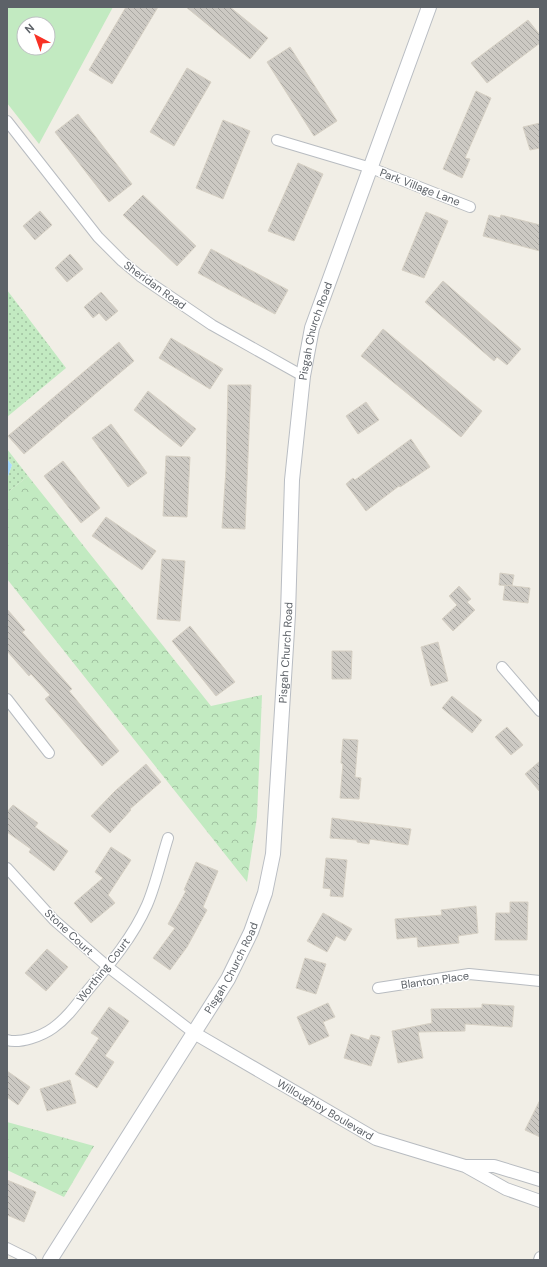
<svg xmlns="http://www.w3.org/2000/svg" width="547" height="1267" font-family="'DM Sans',sans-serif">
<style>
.grass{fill:url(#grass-dots)}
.forest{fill:url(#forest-crowns)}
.park{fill:#c2eac1;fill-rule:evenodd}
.water{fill:#a8dbff}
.building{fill:url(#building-back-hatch);stroke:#d6d0c4}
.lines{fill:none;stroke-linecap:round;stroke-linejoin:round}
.minor-casing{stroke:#b8bcc1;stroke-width:12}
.tertiary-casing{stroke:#b8bcc1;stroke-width:14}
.secondary-casing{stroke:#b9bdc3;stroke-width:16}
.minor{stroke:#fff;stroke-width:10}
.tertiary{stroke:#fff;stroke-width:12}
.secondary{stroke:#fff;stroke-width:14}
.labels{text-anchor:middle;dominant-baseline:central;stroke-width:3;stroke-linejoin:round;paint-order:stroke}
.street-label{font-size:11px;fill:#5d6268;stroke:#fff}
</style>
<defs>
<pattern id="grass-dots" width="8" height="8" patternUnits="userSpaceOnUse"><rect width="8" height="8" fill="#c2eac1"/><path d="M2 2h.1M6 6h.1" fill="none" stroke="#a1c1a1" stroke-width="1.8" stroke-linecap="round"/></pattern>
<pattern id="forest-crowns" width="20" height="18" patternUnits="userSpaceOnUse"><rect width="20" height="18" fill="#c2eac1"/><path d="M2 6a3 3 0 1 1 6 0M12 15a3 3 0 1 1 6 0" fill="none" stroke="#a1c1a1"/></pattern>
<pattern id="building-back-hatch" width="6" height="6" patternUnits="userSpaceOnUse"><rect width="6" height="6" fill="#ccc9c3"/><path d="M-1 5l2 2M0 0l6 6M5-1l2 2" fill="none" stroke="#a9a7a2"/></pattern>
</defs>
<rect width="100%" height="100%" fill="#f1eee6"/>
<g class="grass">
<polygon points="7,290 66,368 7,417"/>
<polygon points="7,449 28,476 7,493 7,479 12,465 7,459"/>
</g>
<g class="forest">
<polygon points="28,476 211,706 262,695 257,817 247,882 7,579 7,493"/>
<polygon points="7,1122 94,1146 64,1197 7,1170"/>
</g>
<path class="park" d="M7,7H113L39,144L7,103ZM24,24H48V48H24Z"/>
<polygon class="water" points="7,459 12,465 7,479"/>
<g class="building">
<polygon points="126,7 158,7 112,84 89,70"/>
<polygon points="186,7 230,7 268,38 250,59"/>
<polygon points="528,20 540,35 540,43 487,83 471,63"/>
<polygon points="290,47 337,121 314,136 267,62"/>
<polygon points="187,68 211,82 174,146 150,132"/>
<polygon points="476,91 491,98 465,158 470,159 462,178 443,169"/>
<polygon points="78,114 132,184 109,202 55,132"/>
<polygon points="223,120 250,131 223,199 196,188"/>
<polygon points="540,123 540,148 530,150 523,127"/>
<polygon points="298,163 323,174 294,241 268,231"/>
<polygon points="143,195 196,246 177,266 123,215"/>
<polygon points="40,211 52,225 35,240 23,226"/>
<polygon points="426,212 448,221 424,278 402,270"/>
<polygon points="489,215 500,218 501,215 540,225 540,251 483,236"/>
<polygon points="211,249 288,290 275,314 198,273"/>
<polygon points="70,254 83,269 67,282 55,268"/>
<polygon points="443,281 521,349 507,365 497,357 494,361 425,302"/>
<polygon points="101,292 118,311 106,321 99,313 93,318 84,307"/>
<polygon points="383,329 482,411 461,437 361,356"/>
<polygon points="171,338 223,369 210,389 159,358"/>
<polygon points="119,342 134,361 24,454 8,436"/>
<polygon points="228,385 251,385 245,529 222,528 226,469"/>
<polygon points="148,391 196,429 181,447 134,410"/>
<polygon points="366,402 379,420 358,434 346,416"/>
<polygon points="111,424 147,473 128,487 92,438"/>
<polygon points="411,439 430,467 400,487 399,486 366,511 346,484 353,478 355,480"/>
<polygon points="166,456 190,457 187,517 163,516"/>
<polygon points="63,461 100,508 81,523 44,476"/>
<polygon points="106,517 156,551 142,570 92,536"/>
<polygon points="162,559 185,561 180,621 157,619"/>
<polygon points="500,573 514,575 512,586 499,585"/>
<polygon points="505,585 530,588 528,603 503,600"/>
<polygon points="459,586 471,599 467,602 475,610 453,631 442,619 457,605 449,596"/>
<polygon points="7,609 25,630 22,632 72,689 69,691 119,751 102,766 45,699 50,695 31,674 29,676 7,651"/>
<polygon points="190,626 235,682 216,696 172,641"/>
<polygon points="438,642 448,681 431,686 421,647"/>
<polygon points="332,651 352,651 351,679 332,679"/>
<polygon points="452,696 482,720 472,733 442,708"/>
<polygon points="507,727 523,745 511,755 495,737"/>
<polygon points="343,739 358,740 355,777 361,778 359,799 340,798 343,764 341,763"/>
<polygon points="540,761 540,792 525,774"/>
<polygon points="146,764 161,782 130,809 131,810 110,833 91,816 115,791"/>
<polygon points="13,805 38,823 35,827 68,851 54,871 29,852 31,849 7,832 7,812"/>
<polygon points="332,818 411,829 408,845 370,839 369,844 357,842 357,840 330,838"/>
<polygon points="111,847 131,860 108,895 115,903 91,923 74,903 103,878 95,872"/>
<polygon points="326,858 347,860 343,897 330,896 331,889 323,888"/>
<polygon points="196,862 218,871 203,907 207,910 187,947 170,970 153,958 175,928 168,924 186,891 184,890"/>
<polygon points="510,902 528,902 527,940 495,940 496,913 510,913"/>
<polygon points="476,906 478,933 458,936 459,943 418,947 417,937 397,939 395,919 442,915 441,910"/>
<polygon points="323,913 352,929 345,941 336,936 327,952 307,941"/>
<polygon points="47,949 68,967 46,991 25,973"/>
<polygon points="305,958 326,964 316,994 296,988"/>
<polygon points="328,1003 335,1017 323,1022 329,1036 309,1045 297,1017"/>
<polygon points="482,1004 514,1006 512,1027 465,1024 465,1031 418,1032 423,1058 398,1063 392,1031 432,1023 431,1009 482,1008"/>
<polygon points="109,1007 129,1021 105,1056 114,1062 97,1088 75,1074 99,1038 91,1033"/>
<polygon points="351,1034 369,1040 371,1035 380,1037 371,1066 344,1058"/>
<polygon points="7,1071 30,1087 18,1105 7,1097"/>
<polygon points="70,1080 76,1103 47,1111 40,1089"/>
<polygon points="540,1100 540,1137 525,1130"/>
<polygon points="7,1180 36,1192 24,1222 7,1215"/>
</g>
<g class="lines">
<defs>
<g id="minor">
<polyline points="7,121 98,237 122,261 140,276 212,325 303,376"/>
<polyline points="277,140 371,168 470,207"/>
<polyline points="502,667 540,711"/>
<polyline points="7,699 49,753"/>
<polyline points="7,868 54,920 108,967 194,1033"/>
<polyline points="378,988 469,974 540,981"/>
<path d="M7,1040C20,1044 42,1036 53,1028C67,1018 77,1004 88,990C110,964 133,937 147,905C156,884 161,860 168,838"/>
<polyline points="7,1248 31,1260"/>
<polyline points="539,1260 540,1257"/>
</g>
<g id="tertiary">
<path id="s1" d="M194,1033L376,1139L465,1166L506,1189L540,1201"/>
<polyline points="466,1166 494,1166 540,1180"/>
</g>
<g id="secondary">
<path id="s2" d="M50,1260L228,979L251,932L265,893L273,854L288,614L292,480L303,376L312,328L429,7"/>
</g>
</defs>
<use href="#minor" class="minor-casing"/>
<use href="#tertiary" class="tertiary-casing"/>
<use href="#secondary" class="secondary-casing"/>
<use href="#minor" class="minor"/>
<use href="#tertiary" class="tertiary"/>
<use href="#secondary" class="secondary"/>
</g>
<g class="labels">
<g class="street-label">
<text transform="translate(420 187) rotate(21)">Park Village Lane</text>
<text transform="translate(155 285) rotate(36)">Sheridan Road</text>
<text stroke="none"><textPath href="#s2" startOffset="992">Pisgah Church Road</textPath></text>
<text stroke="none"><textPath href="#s2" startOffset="668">Pisgah Church Road</textPath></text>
<text transform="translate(69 932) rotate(43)">Stone Court</text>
<text stroke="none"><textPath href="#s2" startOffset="344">Pisgah Church Road</textPath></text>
<text transform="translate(103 970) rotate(-52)">Worthing Court</text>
<text transform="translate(435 980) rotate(-8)">Blanton Place</text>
<text stroke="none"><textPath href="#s1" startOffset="152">Willoughby Boulevard</textPath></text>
</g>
</g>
<rect width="547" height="1267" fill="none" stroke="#5d6268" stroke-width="16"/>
<g transform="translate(36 36) rotate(319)"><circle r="19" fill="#ffffff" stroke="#bec0c3"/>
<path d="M0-3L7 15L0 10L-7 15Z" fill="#f83125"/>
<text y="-6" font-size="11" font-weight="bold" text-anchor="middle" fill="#5d6268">N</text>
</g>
</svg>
